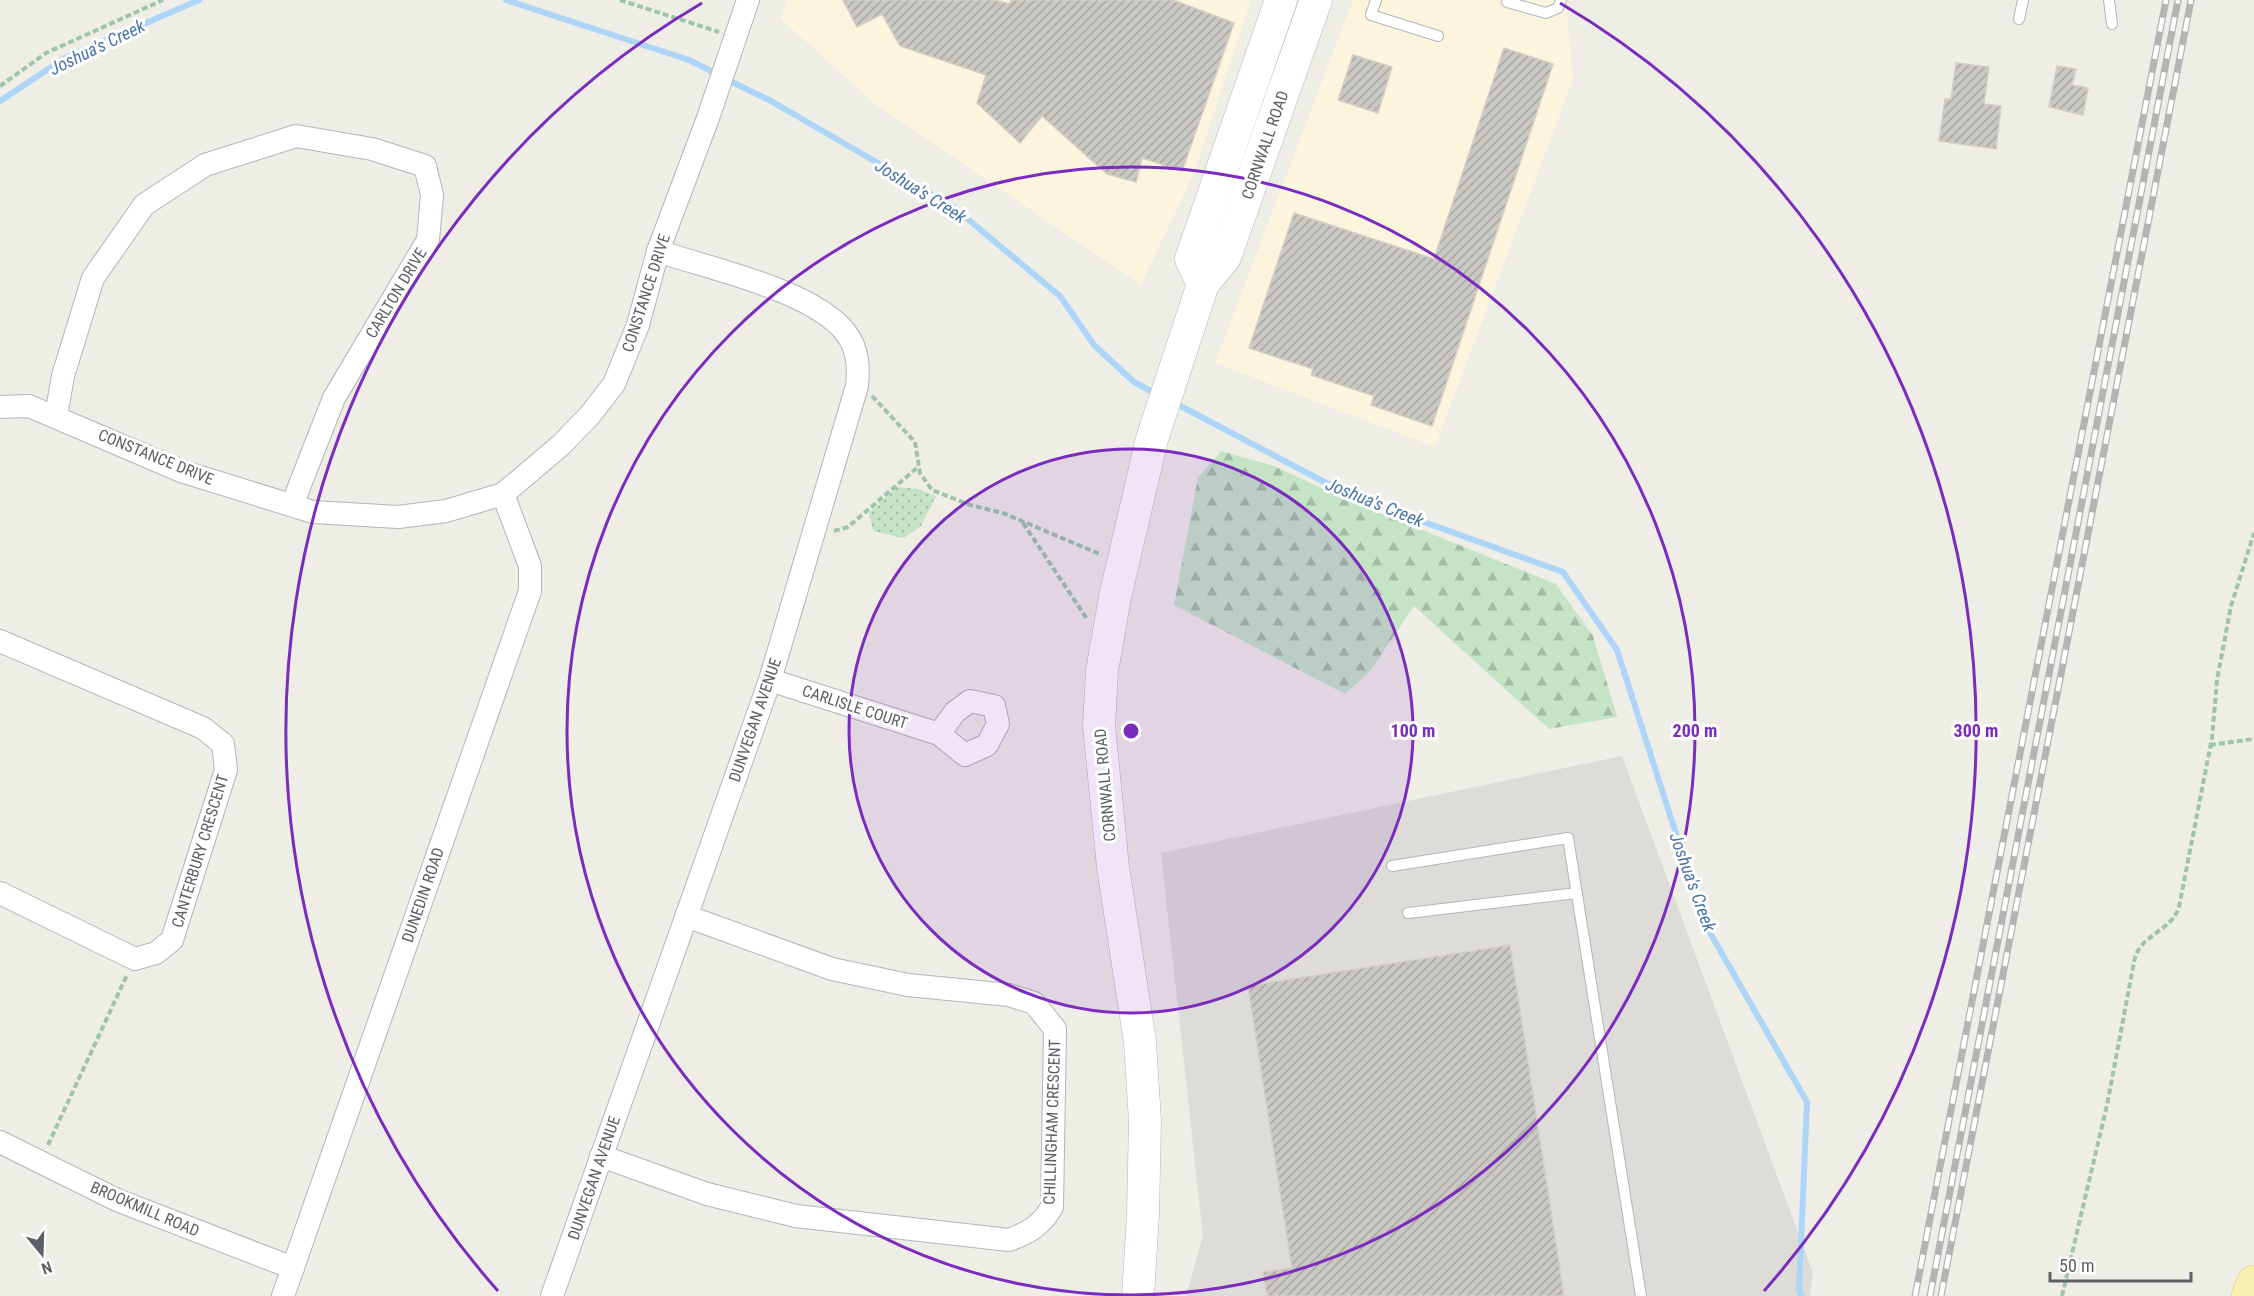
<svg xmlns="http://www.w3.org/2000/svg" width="2254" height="1296" font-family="'Roboto Condensed',sans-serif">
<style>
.commercial{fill:#fbf5de}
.industrial{fill:#dddcd8}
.forest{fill:url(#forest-firs)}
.park{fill:url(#park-dots)}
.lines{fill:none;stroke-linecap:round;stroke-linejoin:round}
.stream{stroke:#add5f8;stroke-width:6}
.building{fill:url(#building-hatch);stroke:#d3cfc5;stroke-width:1.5}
.service-casing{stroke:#b3b5b9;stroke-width:12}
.minor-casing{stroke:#b3b5b9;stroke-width:24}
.secondary-casing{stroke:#b4b7bc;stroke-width:33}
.primary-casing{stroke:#e6c668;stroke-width:34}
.path{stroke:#9ec4ab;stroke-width:4;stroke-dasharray:6 3;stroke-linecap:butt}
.service{stroke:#fff;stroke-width:10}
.minor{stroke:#fff;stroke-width:22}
.secondary{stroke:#fff;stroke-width:32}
.primary{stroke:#f8efb1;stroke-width:33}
.rail-casing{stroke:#b4b4b5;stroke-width:7}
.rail{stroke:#fff;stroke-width:4.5;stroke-dasharray:14;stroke-linecap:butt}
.ring{fill:none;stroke:#7b2cbf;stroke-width:3}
.labels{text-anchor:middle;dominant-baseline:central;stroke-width:6;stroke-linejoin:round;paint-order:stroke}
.street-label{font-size:16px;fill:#5d6065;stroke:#fff}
.water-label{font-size:18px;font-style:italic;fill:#4b75a9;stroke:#fff}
.centre{fill:#7b2cbf;stroke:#fff;stroke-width:3}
.ring-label{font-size:18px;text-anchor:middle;font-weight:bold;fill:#7b2cbf;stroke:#fff;stroke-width:6;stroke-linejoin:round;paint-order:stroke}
</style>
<defs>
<pattern id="forest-firs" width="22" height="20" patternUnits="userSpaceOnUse" patternTransform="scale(1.5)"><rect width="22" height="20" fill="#c5e4c6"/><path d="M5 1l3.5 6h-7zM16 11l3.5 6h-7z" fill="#a3bca4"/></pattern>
<pattern id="park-dots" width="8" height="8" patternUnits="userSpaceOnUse" patternTransform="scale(1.5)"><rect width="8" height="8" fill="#c5e4c6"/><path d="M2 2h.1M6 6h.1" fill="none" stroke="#a3bca4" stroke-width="1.8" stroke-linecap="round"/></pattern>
<pattern id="building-hatch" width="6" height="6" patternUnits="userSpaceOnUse" patternTransform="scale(1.5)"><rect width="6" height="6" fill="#cac8c2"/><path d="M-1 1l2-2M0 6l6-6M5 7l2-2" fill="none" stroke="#a7a6a1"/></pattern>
</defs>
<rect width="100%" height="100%" fill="#eeede6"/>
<g class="commercial">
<polygon points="787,0 1251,0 1194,173 1141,285 874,103 781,19"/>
<polygon points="1353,0 1566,0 1573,80 1435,447 1215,363"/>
</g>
<polygon class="industrial" points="1622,756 1813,1273 1810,1296 1186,1296 1203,1236 1161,853"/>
<polygon class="forest" points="1221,451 1274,466 1343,498 1556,584 1593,636 1617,717 1549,729 1414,606 1370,671 1345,694 1174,605 1198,478"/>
<polygon class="park" points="897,487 918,489 936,496 921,526 904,538 873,531 869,513"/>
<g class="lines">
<g class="stream">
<polyline points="506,0 689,60 717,74"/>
<polyline points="726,79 771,101 952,206 1060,296 1094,345 1134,382 1158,395"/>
<polyline points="0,101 65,58 199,0"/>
<polyline points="1173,402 1349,495 1563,572 1617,650 1705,924 1807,1102 1799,1291 1802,1296"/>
</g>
</g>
<g class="building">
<polygon points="843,0 995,0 1010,4 1011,0 1173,0 1234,23 1182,171 1142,158 1136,182 1107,174 1042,116 1020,143 977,103 986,75 900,46 882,14 857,27"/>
<polygon points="1504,48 1553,64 1432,426 1371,405 1374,396 1311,375 1313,369 1249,348 1294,213 1434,259"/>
<polygon points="1353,55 1392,67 1378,113 1338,100"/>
<polygon points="1956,63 1989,67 1984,104 2001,106 1996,149 1939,141 1945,99 1951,99"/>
<polygon points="2057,66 2076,69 2072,85 2088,88 2083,115 2049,107"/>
<polygon points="1510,945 1564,1296 1267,1296 1263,1272 1292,1268 1248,986"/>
</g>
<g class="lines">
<defs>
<g id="service">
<polyline points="1376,0 1371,15 1438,36"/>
<polyline points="2109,0 2112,24"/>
<polyline points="1507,2 1546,13 1558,8 1561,0"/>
<polyline points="2019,19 2023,0"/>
<polyline points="1392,866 1568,838 1641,1296"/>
<polyline points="1408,913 1577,893"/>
</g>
<g id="minor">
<polyline points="0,407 29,406 181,471 313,512 398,517 446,511 503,494 561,445 590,415 614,384 638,325 658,251 708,118 748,0"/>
<polyline points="56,416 63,376 93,278 144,205 205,165 296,136 372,149 425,166 432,195 428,240 334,398 292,505"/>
<polyline points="0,641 203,728 223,744 226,770 172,940 156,953 135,959 0,893"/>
<polyline points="770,680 939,734 965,755 987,745 998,724 994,706 970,701 955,712 939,734"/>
<polyline points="0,1142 117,1200 293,1268"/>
<path d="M601,1156L707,1194L796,1216L1009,1240C1028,1233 1041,1226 1052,1207L1055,1029L1034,1003L1009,995L908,985L832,969L686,916"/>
<polyline points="283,1296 530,591 530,566 503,494"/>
<path d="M552,1296L770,680L857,386C859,367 858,349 846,333C813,290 710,269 658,251"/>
</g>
<g id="secondary">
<polyline points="1203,284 1191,259 1281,0"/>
<polyline points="1138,1296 1143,1214 1145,1121 1140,1042 1113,867 1099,726 1102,671 1115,597 1152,439 1203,284 1225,257 1316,0"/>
</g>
<polyline id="primary" points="2248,1296 2254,1282"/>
</defs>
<use href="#service" class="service-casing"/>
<use href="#minor" class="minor-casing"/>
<use href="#secondary" class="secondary-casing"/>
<use href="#primary" class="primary-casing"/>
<g class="path">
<polyline points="620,0 719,32"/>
<polyline points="0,86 46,53 163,0"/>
<polyline points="872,396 915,442 920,473 932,490 970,505 1003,513 1102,555"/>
<polyline points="1023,523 1087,619"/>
<polyline points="834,531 848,527 918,467"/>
<polyline points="2210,745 2254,739"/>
<polyline points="48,1145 127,975"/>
<path d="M2062,1296L2107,1105L2135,957C2143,934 2172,930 2179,907L2212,738L2217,680L2231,606L2254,533"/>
</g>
<use href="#service" class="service"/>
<use href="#minor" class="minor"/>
<use href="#secondary" class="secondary"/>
<use href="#primary" class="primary"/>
<defs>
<g id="rail">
<polyline points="1915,1296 2166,0"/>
<polyline points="1930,1296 2178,0"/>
<polyline points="1941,1296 2191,0"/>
</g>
</defs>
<use href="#rail" class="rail-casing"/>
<use href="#rail" class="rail"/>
</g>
<circle cx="1131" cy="731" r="282" fill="#7b2cbf" fill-opacity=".12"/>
<g class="ring">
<circle cx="1131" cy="731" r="282"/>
<circle cx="1131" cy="731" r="564"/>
<path d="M498 1291A845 845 0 0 1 702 3M1560 3A845 845 0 0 1 1764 1291"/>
</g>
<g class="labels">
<g class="street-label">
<text transform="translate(1265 145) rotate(-71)">CORNWALL ROAD</text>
<text transform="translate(396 293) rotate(-59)">CARLTON DRIVE</text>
<text transform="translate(646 293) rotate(-72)">CONSTANCE DRIVE</text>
<text transform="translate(156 457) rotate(22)">CONSTANCE DRIVE</text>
<text transform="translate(855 707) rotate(18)">CARLISLE COURT</text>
<text transform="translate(755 720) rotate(-71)">DUNVEGAN AVENUE</text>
<text transform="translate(1105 785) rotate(-95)">CORNWALL ROAD</text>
<text transform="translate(200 851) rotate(-73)">CANTERBURY CRESCENT</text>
<text transform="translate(423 895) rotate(-71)">DUNEDIN ROAD</text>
<text transform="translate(1052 1122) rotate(-88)">CHILLINGHAM CRESCENT</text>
<text transform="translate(594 1178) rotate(-71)">DUNVEGAN AVENUE</text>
<text transform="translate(145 1209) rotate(23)">BROOKMILL ROAD</text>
</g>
<g class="water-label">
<text transform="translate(97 47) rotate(-26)">Joshua's Creek</text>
<text transform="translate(921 191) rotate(32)">Joshua's Creek</text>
<text transform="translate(1375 502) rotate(22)">Joshua's Creek</text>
<text transform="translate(1693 882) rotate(70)">Joshua's Creek</text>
</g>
</g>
<circle cx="1131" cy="731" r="9" class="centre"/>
<g class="ring-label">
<text x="1413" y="737">100 m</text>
<text x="1695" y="737">200 m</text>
<text x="1976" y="737">300 m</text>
</g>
<g transform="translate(42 1254) rotate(161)" stroke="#ffffff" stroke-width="4.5" paint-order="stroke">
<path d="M0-4.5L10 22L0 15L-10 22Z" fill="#5d6065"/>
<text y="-9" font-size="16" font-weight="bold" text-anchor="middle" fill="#5d6065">N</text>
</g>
<path d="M2050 1272v9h141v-9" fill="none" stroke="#5d6065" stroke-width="3"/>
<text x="2059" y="1272" font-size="18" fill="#5d6065" stroke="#ffffff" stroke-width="4.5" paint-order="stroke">50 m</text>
</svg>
